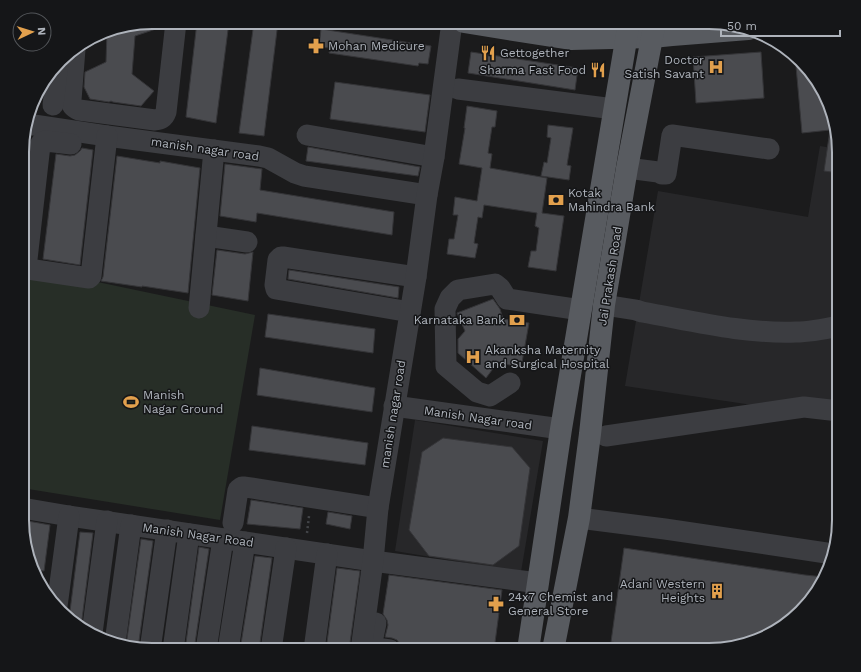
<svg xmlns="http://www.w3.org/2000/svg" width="861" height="672" font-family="'Work Sans',sans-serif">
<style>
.built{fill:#272729}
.green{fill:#272e27}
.building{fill:#4a4b4f;stroke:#353538}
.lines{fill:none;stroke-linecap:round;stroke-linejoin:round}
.path{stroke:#424448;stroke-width:2.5;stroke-dasharray:2 3;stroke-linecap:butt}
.minor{stroke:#3c3d41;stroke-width:21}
.major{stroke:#585b60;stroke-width:22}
.labels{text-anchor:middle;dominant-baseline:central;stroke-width:3;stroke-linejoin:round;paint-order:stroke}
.poi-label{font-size:12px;fill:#aeb3bb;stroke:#151618;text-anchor:start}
.street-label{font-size:12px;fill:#aeb3bb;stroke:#151618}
.rim{fill:none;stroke:#aeb3bb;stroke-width:2}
</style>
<rect width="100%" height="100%" fill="#1b1b1c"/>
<g class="built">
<polygon points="820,146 838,149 839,152 839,418 625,386 658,191 808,217"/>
<polygon points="415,420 543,441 521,572 395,551"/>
</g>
<polygon class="green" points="23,271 88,280 255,315 220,520 22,488"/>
<g class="building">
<polygon points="152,22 157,22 159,28 135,36 132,74 154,91 141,106 113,102 111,101 109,102 90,99 84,87 85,72 106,62 107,31 110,29"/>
<polygon points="197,22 229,22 216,123 186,117"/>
<polygon points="254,22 278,22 264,136 239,133"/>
<polygon points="321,29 431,46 428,64 419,63 418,66 329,53 330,48 319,47"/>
<polygon points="471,52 578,68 575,90 468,73"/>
<polygon points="761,52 764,98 696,103 693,57"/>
<polygon points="795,55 826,95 839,152 839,173 824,171 830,130 802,133"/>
<polygon points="335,82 430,95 425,132 330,119"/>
<polygon points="467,106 497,111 495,127 492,127 488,153 492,154 490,168 547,178 542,213 564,216 556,271 528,267 531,251 536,251 539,228 535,226 537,213 484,205 482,218 478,217 474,243 478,244 475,258 447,254 449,239 454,239 458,215 453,215 455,197 477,201 482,168 459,164 465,128 464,128"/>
<polygon points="548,125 573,128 567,165 571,166 569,180 541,176 544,162 547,163 551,138 547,137"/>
<polygon points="308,147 420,167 418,176 306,161"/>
<polygon points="82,148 93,150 80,265 43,259 56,154 70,156 75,155 80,151"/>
<polygon points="117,156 160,163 160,161 200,168 188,293 142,286 142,287 101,281 103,277"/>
<polygon points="225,164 262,169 260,190 394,212 392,235 257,213 256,222 220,216"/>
<polygon points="217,250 245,254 253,252 248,301 212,295"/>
<polygon points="289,270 399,287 398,298 288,279"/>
<polygon points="493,299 500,309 503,319 529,323 521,368 498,362 486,378 458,353 458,339 465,331 457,313"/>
<polygon points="268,314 375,329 373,353 265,337"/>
<polygon points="260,368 375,388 372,412 257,395"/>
<polygon points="252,426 368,443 365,465 249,450"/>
<polygon points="443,438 512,447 530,468 519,546 493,565 429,556 409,530 422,452"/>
<polygon points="251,500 303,508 300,529 247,524"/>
<polygon points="328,512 352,516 350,529 326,524"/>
<polygon points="22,520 50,525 44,571 33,570 22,529"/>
<polygon points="80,532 93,533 81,627 69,619"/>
<polygon points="141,539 153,541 138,648 126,646"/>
<polygon points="199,547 209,549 194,650 185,650"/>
<polygon points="624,548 805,575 824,577 807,606 759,640 709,650 667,650 611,642"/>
<polygon points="255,556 272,558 259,650 240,650"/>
<polygon points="337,568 360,571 349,650 326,650"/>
<polygon points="389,575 502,590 494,650 430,650 401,646 397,640 392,638 385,637 388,625 387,620 383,614"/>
</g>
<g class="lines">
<polyline class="path" points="307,533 309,516"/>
<g class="minor">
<path d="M75,49L71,100C71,106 74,108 79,110L155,120C161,119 164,118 166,112L176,22"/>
<polyline points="458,89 614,109"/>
<polyline points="53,105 58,64"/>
<polyline points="27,124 107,136 259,156 268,158 295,173 304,176 427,195"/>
<polyline points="307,135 434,157"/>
<polyline points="71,144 46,141 42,142 40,145 26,268 28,269 89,278 91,276 107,136"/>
<polyline points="627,168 658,172 662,174 666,174 672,135 769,149"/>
<polyline points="206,236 247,242"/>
<path d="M604,305L636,310L642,312C693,321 744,334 796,332C811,332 825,329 839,326"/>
<polyline points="199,308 214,150"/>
<polyline points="410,312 276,289 275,285 278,260 281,257 283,257 416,277"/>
<polyline points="510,383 490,396 477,392 446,366 445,309 450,298 458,290 495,284 500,288 507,299 581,310"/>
<polyline points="394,406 561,429"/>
<polyline points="606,436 804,407 839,411"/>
<polyline points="22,508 69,516 373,561 538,583"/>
<polyline points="579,518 665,529 833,554"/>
<polyline points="233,523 238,490 242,487 245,487 378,508"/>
<polyline points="57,606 69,516"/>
<polyline points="376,623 372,642 373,646 376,648 390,650"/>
<polyline points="92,633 107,521"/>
<polyline points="115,643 131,525"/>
<polyline points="150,650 167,530"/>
<polyline points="173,650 189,534"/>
<polyline points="206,650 223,539"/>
<polyline points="228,650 245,542"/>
<polyline points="271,650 286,548"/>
<polyline points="314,650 327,554"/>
<polyline points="361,650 373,561 378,508 416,277 427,195 434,157 452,22"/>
</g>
<g class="major">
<polyline points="464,22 571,39 652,37 672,35 748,29"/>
<polyline points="528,650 561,429 629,22"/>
<polyline points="553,650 579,518 590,434 604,305 627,168 655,22"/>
</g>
</g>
<defs>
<symbol id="pharmacy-bare" viewBox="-9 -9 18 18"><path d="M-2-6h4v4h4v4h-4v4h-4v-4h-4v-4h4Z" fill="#e2a04d" stroke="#151618" stroke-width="2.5" paint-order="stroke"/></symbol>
<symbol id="restaurant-bare" viewBox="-9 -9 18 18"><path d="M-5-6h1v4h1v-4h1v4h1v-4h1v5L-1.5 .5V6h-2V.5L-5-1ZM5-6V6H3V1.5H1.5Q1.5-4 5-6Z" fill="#e2a04d" stroke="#151618" stroke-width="2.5" paint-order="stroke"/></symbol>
<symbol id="hospital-bare" viewBox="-9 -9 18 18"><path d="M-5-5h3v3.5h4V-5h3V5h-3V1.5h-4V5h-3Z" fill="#e2a04d" stroke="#151618" stroke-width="2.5" paint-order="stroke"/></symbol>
<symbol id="bank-bare" viewBox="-9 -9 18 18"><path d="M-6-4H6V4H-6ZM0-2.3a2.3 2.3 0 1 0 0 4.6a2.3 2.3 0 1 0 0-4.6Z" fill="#e2a04d" stroke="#151618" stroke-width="2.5" paint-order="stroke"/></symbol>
<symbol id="stadium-bare" viewBox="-9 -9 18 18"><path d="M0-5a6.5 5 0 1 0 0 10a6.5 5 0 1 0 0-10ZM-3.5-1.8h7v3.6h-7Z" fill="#e2a04d" stroke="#151618" stroke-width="2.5" paint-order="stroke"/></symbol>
<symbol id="building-bare" viewBox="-9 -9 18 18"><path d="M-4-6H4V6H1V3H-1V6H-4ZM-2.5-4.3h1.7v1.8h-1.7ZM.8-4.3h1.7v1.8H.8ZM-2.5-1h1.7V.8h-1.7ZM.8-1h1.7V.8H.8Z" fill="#e2a04d" stroke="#151618" stroke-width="2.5" paint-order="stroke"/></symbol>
</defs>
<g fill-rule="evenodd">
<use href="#pharmacy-bare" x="305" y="35" width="22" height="22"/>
<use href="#restaurant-bare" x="477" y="42" width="22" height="22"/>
<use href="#hospital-bare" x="705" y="56" width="22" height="22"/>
<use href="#restaurant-bare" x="587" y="59" width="22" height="22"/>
<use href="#bank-bare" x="545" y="189" width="22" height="22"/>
<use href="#bank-bare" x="506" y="309" width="22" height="22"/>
<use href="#hospital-bare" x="462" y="346" width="22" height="22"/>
<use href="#stadium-bare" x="120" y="391" width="22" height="22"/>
<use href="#building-bare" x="706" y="580" width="22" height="22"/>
<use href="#pharmacy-bare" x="485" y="593" width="22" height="22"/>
</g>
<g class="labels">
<g class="poi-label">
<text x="328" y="46">Mohan Medicure</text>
<text x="500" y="53">Gettogether</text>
<text x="704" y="60" text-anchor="end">Doctor<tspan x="704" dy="14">Satish Savant</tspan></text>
<text x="586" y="70" text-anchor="end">Sharma Fast Food</text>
<text x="568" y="193">Kotak<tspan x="568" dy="14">Mahindra Bank</tspan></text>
<text x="505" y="320" text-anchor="end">Karnataka Bank</text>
<text x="485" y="350">Akanksha Maternity<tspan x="485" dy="14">and Surgical Hospital</tspan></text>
<text x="143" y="395">Manish<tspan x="143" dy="14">Nagar Ground</tspan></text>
<text x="705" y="584" text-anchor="end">Adani Western<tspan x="705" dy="14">Heights</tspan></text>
<text x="508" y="597">24x7 Chemist and<tspan x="508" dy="14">General Store</tspan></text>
</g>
<g class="street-label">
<text transform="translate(205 149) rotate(8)">manish nagar road</text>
<text transform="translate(610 276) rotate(-81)">Jai Prakash Road</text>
<text transform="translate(393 414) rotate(-81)">manish nagar road</text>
<text transform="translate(478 418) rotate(8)">Manish Nagar road</text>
<text transform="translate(198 535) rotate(8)">Manish Nagar Road</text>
</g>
</g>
<path d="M0 0H861V672H0ZM152 29H709A123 123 0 0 1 832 152V520A123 123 0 0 1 709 643H152A123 123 0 0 1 29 520V152A123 123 0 0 1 152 29Z" fill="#151618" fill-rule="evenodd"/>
<path class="rim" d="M152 29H709A123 123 0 0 1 832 152V520A123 123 0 0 1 709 643H152A123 123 0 0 1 29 520V152A123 123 0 0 1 152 29Z"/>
<g transform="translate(32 32) rotate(86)"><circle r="19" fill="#151618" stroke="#525559"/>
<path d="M0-3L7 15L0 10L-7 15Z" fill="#e2a04d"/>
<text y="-6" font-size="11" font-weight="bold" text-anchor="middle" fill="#aeb3bb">N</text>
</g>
<path d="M721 30v6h119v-6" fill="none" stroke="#aeb3bb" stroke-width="2"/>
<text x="727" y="30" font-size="12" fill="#aeb3bb" stroke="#151618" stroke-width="3" paint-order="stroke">50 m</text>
</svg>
